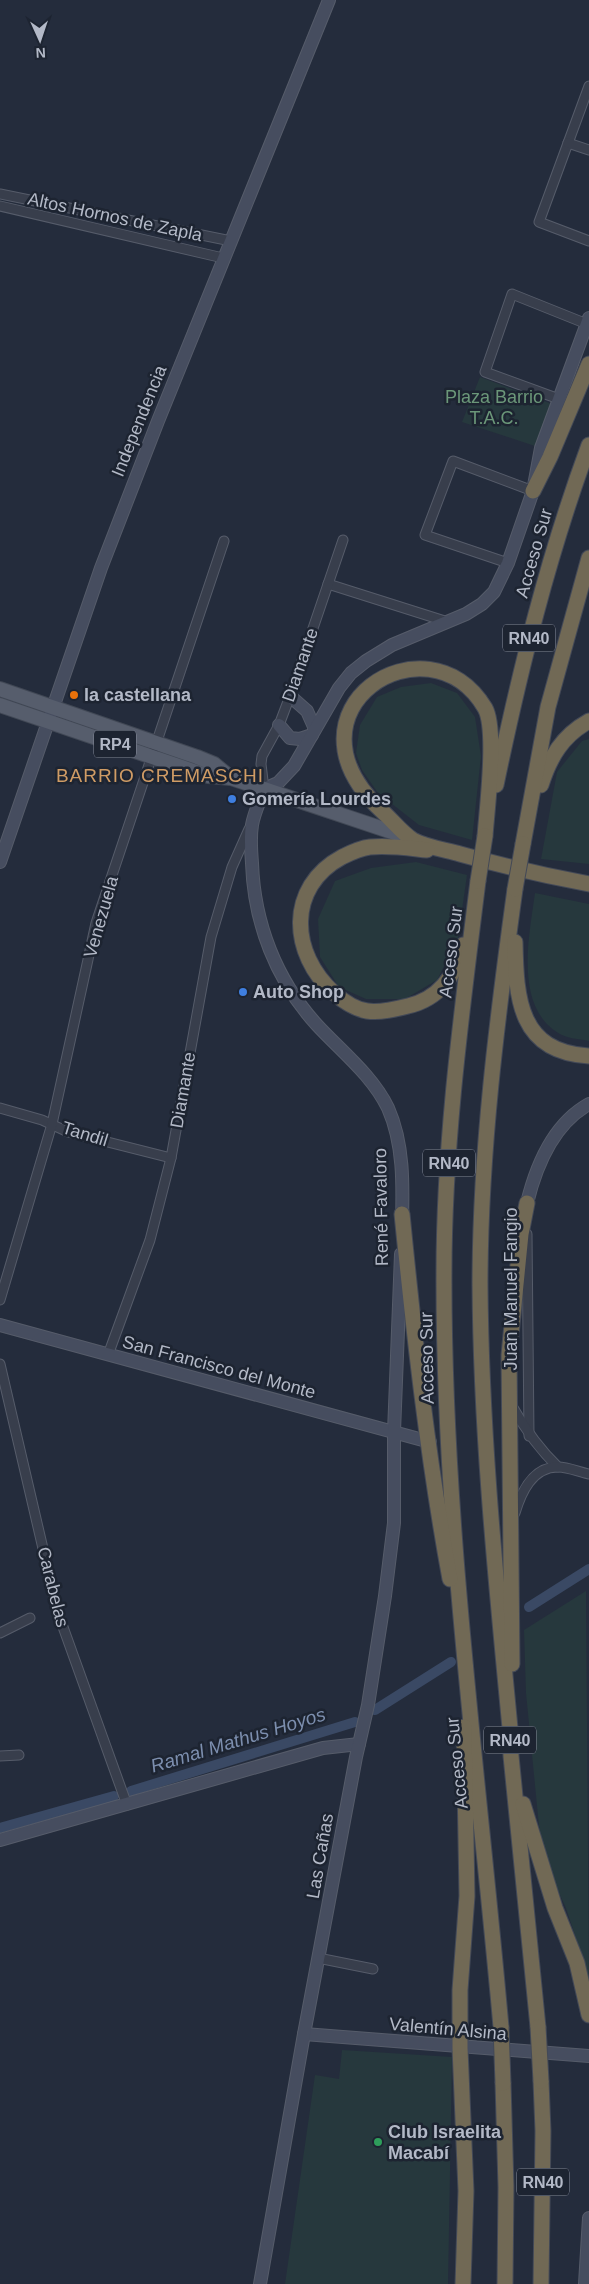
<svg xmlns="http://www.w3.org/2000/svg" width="589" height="2284" font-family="Helvetica,sans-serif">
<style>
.green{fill:#26383d}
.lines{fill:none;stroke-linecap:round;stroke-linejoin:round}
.canal{stroke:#3a4964;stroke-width:10}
.street-casing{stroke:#565c6a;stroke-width:11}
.secondary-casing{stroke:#565c6a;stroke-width:14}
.primary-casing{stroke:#414855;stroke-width:16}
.highway-casing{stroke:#434957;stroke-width:17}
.street{stroke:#383e4c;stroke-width:9}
.secondary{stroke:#464d5f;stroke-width:12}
.primary{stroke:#565d6c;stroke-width:14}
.highway{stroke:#716955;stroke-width:15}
.highway-bridge-casing{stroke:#434957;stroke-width:17;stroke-linecap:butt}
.highway-bridge{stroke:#716955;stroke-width:15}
.food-dot{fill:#e8710a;stroke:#1d2431;stroke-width:2}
.shop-dot{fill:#3f7fe0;stroke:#1d2431;stroke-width:2}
.leisure-dot{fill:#2e9e5b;stroke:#1d2431;stroke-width:2}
.labels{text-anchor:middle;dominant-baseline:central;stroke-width:5;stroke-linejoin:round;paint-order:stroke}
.shield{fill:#1d2431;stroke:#868c9a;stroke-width:1}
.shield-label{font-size:16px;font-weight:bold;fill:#b3b9c7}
.street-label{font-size:18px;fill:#b3b9c7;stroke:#1d2431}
.park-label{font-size:18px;fill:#6b9779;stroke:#1d2431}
.poi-label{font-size:18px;font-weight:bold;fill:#b3b9c7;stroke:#1d2431;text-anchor:start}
.neighbourhood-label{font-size:19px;letter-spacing:1px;fill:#d09c65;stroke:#1d2431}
.water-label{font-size:19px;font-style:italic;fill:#7c8eae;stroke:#1d2431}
</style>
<rect width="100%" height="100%" fill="#242c3c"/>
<g class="green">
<polygon points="480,377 552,404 535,446 462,422"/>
<polygon points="431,683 457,693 475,717 481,756 472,840 419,825 378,793 362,770 356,753 360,725 377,697 401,687"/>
<polygon points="589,739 589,864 541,859 557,772 582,741"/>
<polygon points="416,862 467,875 458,938 437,980 405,999 366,999 339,987 320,957 318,919 335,881 371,868"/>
<path d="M535,893L589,904V1041C581,1039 570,1039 562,1035C513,1010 529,937 535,893Z"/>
<polygon points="586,1591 589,1984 580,1950 566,1908 546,1865 539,1826 526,1693 524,1630"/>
<polygon points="342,2050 452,2057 448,2284 285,2284 315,2075 339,2079"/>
</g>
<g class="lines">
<g class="canal">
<polyline points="529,1607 589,1569"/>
<polyline points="375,1710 451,1662"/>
<polyline points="131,1791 355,1722"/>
<polyline points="0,1828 114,1796"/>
</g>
<defs>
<g id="street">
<polyline points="589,86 539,222 589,241"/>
<polyline points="568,143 589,150"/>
<polyline points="0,194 231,241"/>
<polyline points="0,206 223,258"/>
<polyline points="559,399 485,372 512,294 587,324"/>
<polyline points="508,563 425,535 453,461 533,491"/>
<polyline points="328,584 448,622"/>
<polyline points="264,789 261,764 262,756 279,725 290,696 343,540"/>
<polyline points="0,1108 42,1120 68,1132 171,1158"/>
<polyline points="527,1234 529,1436"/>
<polyline points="0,1300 52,1124 96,923 224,541"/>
<polyline points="108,1355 150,1240 171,1158 211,937 232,867 249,829"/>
<polyline points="0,1364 58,1613 127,1805"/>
<path d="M512,1406C525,1429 538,1448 558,1467"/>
<path d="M515,1513C521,1493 532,1467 558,1467C568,1467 579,1472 589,1474"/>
<polyline points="0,1633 30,1618"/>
<polyline points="0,1756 19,1755"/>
<polyline points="318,1958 373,1969"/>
</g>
<g id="secondary">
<polyline points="290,696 307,711 315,729"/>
<polyline points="279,725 290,738 300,739 312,735"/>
<polyline points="0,862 101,568 158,421 329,0"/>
<path d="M527,1203C536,1166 553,1124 589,1104"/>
<path d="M402,1224C403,1185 404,1144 388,1108C372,1075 341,1051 317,1025C276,980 254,923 252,863C251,851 250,837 252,825C254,813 260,801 264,789L278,783L294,766L339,688L351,673L366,661L392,645L466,614L482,604L494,592L508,563L533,491L541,448L589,318"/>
<polyline points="0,1325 430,1442"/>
<polyline points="0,1840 323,1748 359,1744"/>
<polyline points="304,2034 589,2056"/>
<polyline points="260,2284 304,2034 356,1757 368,1705 385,1596 394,1523 394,1432 401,1254"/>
<polyline points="585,2284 589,2218"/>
</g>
<g id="primary">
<polyline points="0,689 197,757 214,764 231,778"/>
<polyline points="0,705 208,776 231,778 410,838"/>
</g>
<g id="highway">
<polyline points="533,491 550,457 589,364"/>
<path d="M496,785C520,670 548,556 589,445"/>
<path d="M541,785C550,757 562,736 589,721"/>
<path d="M485,836C487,809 497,729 485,708C428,612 272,710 383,812C392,820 402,833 413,840C426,847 446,850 460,854C503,866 546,876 589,884"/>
<polyline points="523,844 548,707 589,558"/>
<path d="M427,850C408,848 389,845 370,847C360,848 350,853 342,857C286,887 290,954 334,993C343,1001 355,1009 367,1011C380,1013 396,1009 408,1006C439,999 456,975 463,945"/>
<path d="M478,881C462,1010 444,1141 444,1272C443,1524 479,1777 501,2027"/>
<path d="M515,889C497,1020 480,1152 480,1285C481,1433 496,1580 510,1728L511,1756L538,2027"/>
<path d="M515,942C516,999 519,1052 589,1056"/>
<path d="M402,1214C414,1335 428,1460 450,1579"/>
<polyline points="512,1664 509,1355 521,1234 527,1203"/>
<polyline points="523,1804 555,1908 577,1963 589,2015"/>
<polyline points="541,2081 543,2131 541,2284"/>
<polyline points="503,2083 506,2187 505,2284"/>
<polyline points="463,2284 466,2191 460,2048 460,1990 467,1896 464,1727"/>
</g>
</defs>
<use href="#street" class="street-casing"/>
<use href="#secondary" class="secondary-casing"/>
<use href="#primary" class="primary-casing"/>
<use href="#highway" class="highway-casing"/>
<use href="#street" class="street"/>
<use href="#secondary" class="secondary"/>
<use href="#primary" class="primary"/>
<use href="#highway" class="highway"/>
<defs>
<g id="highway-bridge">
<polyline points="478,881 485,836"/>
<polyline points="515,889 523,844"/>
<polyline points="501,2027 503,2083"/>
<polyline points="538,2027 541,2081"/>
</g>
</defs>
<use href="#highway-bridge" class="highway-bridge-casing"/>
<use href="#highway-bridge" class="highway-bridge"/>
</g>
<circle class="food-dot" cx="74" cy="695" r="5"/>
<g class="shop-dot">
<circle cx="232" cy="799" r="5"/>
<circle cx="243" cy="992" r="5"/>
</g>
<circle class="leisure-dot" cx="378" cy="2142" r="5"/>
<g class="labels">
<g class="shield">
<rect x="503" y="624.5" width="52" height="27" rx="4"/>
<rect x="94" y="730.5" width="42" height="27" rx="4"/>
<rect x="423" y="1149.5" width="52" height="27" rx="4"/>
<rect x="484" y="1726.5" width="52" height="27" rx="4"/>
<rect x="517" y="2168.5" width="52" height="27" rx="4"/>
</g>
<g class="shield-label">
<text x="529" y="638">RN40</text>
<text x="115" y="744">RP4</text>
<text x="449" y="1163">RN40</text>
<text x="510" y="1740">RN40</text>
<text x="543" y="2182">RN40</text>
</g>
<g class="street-label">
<text transform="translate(115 217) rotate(12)">Altos Hornos de Zapla</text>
<text transform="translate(139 421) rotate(-68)">Independencia</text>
<text transform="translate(534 553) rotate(-74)">Acceso Sur</text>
<text transform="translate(300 665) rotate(-71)">Diamante</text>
<text transform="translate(101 917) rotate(-74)">Venezuela</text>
<text transform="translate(451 952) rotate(-83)">Acceso Sur</text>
<text transform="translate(183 1090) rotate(-80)">Diamante</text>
<text transform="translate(85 1134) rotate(17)">Tandil</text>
<text transform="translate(381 1207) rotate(-91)">René Favaloro</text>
<text transform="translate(511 1289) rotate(-90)">Juan Manuel Fangio</text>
<text transform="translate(427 1358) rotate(-91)">Acceso Sur</text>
<text transform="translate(219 1367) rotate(15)">San Francisco del Monte</text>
<text transform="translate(53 1587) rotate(76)">Carabelas</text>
<text transform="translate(457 1763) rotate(-96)">Acceso Sur</text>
<text transform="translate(320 1856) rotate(-80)">Las Cañas</text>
<text transform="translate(448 2029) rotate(5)">Valentín Alsina</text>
</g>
<g class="park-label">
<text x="494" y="397">Plaza Barrio<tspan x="494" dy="21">T.A.C.</tspan></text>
</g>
<g class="poi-label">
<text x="84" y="695">la castellana</text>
<text x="242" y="799">Gomería Lourdes</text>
<text x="253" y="992">Auto Shop</text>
<text x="388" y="2132">Club Israelita<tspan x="388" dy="21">Macabí</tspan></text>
</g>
<g class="neighbourhood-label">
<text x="160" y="775">BARRIO CREMASCHI</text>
</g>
<g class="water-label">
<text transform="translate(238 1740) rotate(-17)">Ramal Mathus Hoyos</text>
</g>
</g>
<g transform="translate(40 40) rotate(177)" stroke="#1d2431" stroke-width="4" paint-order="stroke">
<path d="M0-4L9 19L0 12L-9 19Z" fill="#b3b9c7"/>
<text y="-8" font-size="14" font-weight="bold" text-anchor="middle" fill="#b3b9c7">N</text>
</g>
</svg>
